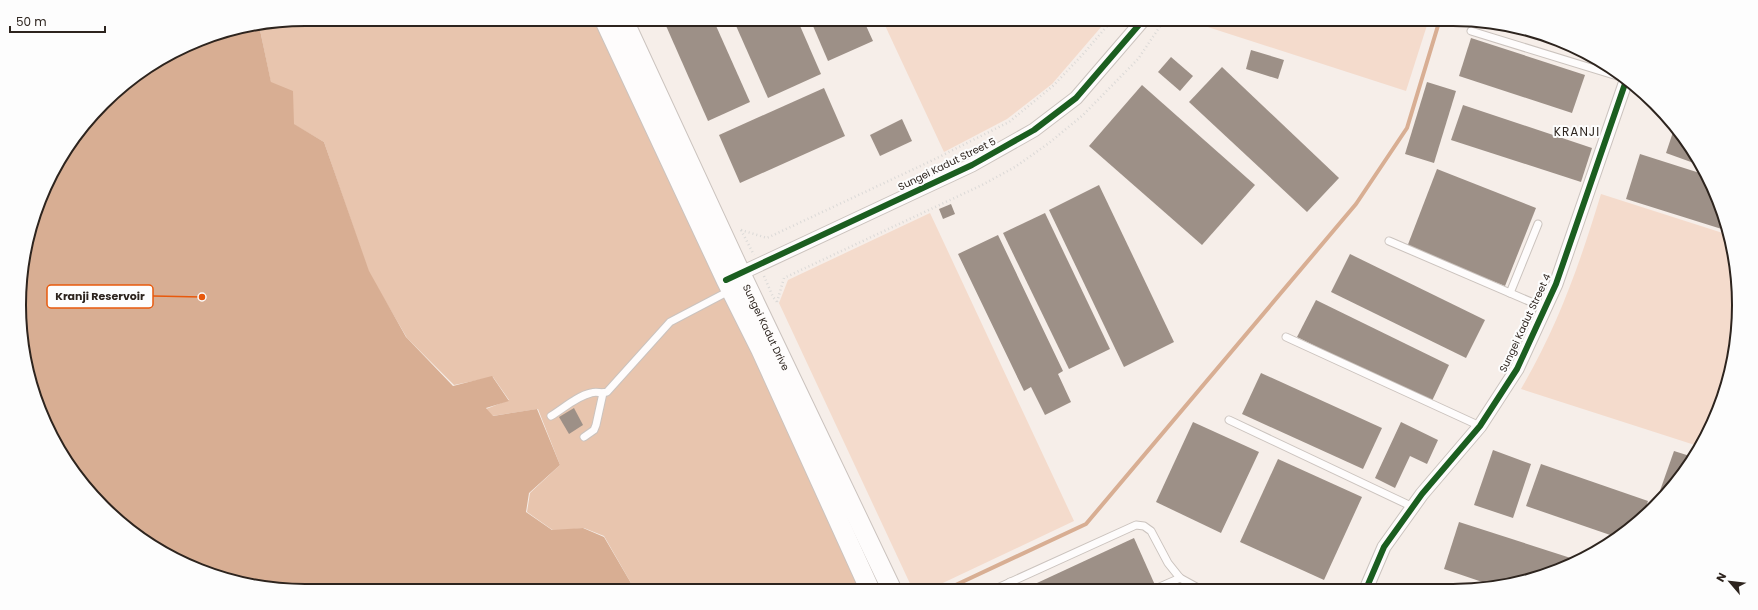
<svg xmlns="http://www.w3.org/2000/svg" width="1758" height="610" font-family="Poppins,sans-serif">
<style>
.green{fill:#f4dbcc}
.forest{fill:#e8c5ae}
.water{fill:#d8ae93}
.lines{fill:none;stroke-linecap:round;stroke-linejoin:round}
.stream{stroke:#d8ae93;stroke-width:4}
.building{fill:#9d9087}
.service-casing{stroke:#cbc3be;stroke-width:9}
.minor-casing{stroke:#cbc3be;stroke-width:15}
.secondary-casing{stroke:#cbc3be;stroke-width:21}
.path{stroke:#dbd9d7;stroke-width:2.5;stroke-dasharray:1 3;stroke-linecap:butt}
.service{stroke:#fefcfc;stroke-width:7}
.minor{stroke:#fefcfc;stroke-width:13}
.secondary{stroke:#fefcfc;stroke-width:19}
.cycleway-casing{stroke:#fdfdfd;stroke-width:8}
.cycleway{stroke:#1b5e20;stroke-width:6}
.labels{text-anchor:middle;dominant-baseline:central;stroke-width:4;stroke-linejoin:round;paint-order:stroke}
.street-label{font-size:10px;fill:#2d241e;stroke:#fdfdfd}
.quarter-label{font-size:12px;letter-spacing:1px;fill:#2d241e;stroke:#fdfdfd}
.rim{fill:none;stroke:#2d241e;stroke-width:2}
.leader{fill:none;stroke:#e8590c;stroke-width:1.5}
.callout-dot{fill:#e8590c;stroke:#fdfdfd;stroke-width:1.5}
.callout{fill:#fdfdfd;stroke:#e8590c;stroke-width:1.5}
.callout-label{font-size:11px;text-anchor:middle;font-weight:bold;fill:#2d241e}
</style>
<rect width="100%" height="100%" fill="#f6eee9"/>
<g class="green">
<polygon points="882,19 1108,19 1052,84 1007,119 944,152"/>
<polygon points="1183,19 1429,19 1406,91"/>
<path d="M1601,194L1729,235L1737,267L1738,323L1729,379L1701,447L1521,389C1558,326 1580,263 1601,194Z"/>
<polygon points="930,213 1074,521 928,590 913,590 779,303 788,280"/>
</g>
<polygon class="forest" points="305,19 594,19 721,279 867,590 635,590 604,536 584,528 554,531 527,512 530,493 560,465 538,409 492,416 486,409 509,400 493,377 454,385 407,338 369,273 324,142 293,124 271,83 260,30 247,25"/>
<polygon class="water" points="248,25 260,30 271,82 293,91 294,124 324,142 369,271 406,337 453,386 492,376 509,401 486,408 493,416 537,409 560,465 529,493 526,512 552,530 583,528 604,537 635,590 305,591 231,581 146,543 103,507 67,464 29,379 20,324 21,268 49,178 78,131 116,90 196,41"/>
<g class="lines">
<polyline class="stream" points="945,590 1086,524 1356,204 1407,128 1440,19"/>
</g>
<g class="building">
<polygon points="663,19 713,19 750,102 708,121"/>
<polygon points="733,19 797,19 821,74 768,98"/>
<polygon points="810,19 863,19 873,41 828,61"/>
<polygon points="1471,38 1585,75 1572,113 1459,76"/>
<polygon points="1251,50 1284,60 1278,79 1246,69"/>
<polygon points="1171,57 1193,76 1180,91 1158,72"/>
<polygon points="1222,67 1339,178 1307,212 1189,102"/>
<polygon points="1427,82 1456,91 1434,163 1405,154"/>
<polygon points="1142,85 1255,185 1202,245 1089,146"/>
<polygon points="824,88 845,136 740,183 719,135"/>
<polygon points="1463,105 1592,148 1581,182 1451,140"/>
<polygon points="902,119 912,141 880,156 870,135"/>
<polygon points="1675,126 1701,162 1702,166 1666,153"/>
<polygon points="1640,154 1706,175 1724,213 1728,231 1626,199"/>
<polygon points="1437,169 1536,208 1505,286 1407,247"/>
<polygon points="1099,185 1174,342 1124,367 1049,210"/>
<polygon points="951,204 955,214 943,219 939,209"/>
<polygon points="1045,213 1110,349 1069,369 1003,233"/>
<polygon points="998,235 1063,371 1058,374 1071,402 1045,415 1031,387 1024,391 958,254"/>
<polygon points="1350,254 1485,320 1466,358 1331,292"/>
<polygon points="1316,300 1449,365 1431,403 1297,337"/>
<polygon points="1261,373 1382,428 1363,469 1242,414"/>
<polygon points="574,408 583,425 569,434 559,417"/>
<polygon points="1193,422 1259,452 1221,533 1156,502"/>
<polygon points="1401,422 1438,440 1427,464 1410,456 1395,488 1375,478"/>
<polygon points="1493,450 1531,464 1513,518 1474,505"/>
<polygon points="1674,451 1693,457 1656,503 1656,502"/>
<polygon points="1278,459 1362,497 1324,580 1240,542"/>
<polygon points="1541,464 1648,501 1641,521 1616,537 1526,506"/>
<polygon points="1459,522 1580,561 1497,587 1444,569"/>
<polygon points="1134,538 1155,585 1146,589 1024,589"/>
</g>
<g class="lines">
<defs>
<g id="service">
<polyline points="1471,31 1627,79"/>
<polyline points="1389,241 1545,308"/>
<polyline points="1510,293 1538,224"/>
<polyline points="1286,337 1480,426"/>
<path d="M551,416C564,408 577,396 591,393C597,391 601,394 607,392L670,322L731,290"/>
<polyline points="1229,420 1413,507"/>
<polyline points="584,437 594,430 596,425 603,393"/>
<polyline points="1010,582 1014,590"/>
<polyline points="1155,589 1180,578"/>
<polyline points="993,590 1136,525 1144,526 1151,531 1168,563 1180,578 1200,589"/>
</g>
<g id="minor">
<polyline points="733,277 972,165 1034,130 1076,98 1144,19"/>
<polyline points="1366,589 1384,547 1422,494 1480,426 1517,369 1556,284 1627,78"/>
</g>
<g id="secondary">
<polyline points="604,19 726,280 761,350 870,590"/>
<path id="s1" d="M623,19L741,274L892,590"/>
</g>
</defs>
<use href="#service" class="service-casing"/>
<use href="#minor" class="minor-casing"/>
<use href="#secondary" class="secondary-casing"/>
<g class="path">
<polyline points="741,230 767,238 931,161 1009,122 1054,85 1084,53 1113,19"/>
<polyline points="741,230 754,255"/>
<polyline points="764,276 773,297 777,302"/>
<polyline points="777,302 784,278 982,185 1015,167 1049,143 1083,115 1138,59 1165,19"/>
</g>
<use href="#service" class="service"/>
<use href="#minor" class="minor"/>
<use href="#secondary" class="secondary"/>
<defs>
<g id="cycleway">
<polyline points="726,280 972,165 1034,130 1076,98 1144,19"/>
<polyline points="1366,589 1384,547 1422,494 1480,426 1517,369 1556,284 1627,78"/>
</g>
</defs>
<use href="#cycleway" class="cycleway-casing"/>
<use href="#cycleway" class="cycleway"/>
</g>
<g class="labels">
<g class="street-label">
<text transform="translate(947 164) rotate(-26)">Sungei Kadut Street 5</text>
<text transform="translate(1525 323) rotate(-65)">Sungei Kadut Street 4</text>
<text stroke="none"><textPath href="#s1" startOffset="340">Sungei Kadut Drive</textPath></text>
</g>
<g class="quarter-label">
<text x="1577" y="131">KRANJI</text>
</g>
</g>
<path d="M0 0H1758V610H0ZM305 26H1453A279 279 0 0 1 1732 305V305A279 279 0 0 1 1453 584H305A279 279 0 0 1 26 305V305A279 279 0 0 1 305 26Z" fill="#fdfdfd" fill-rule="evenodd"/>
<path class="rim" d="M305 26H1453A279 279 0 0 1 1732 305V305A279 279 0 0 1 1453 584H305A279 279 0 0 1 26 305V305A279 279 0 0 1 305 26Z"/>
<path class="leader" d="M202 297L153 296"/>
<circle class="callout-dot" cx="202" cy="297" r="4"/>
<rect class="callout" x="47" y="285" width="106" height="23" rx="4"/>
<g class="callout-label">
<text x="100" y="300">Kranji Reservoir</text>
</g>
<g transform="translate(1730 582) rotate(298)" stroke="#fdfdfd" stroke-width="3" paint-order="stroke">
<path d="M0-3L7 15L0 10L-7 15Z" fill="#2d241e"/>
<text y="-6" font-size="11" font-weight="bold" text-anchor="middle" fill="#2d241e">N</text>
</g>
<path d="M10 26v6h95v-6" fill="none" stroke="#2d241e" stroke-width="2"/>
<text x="16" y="26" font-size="12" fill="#2d241e" stroke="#fdfdfd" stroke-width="3" paint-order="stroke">50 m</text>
</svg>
